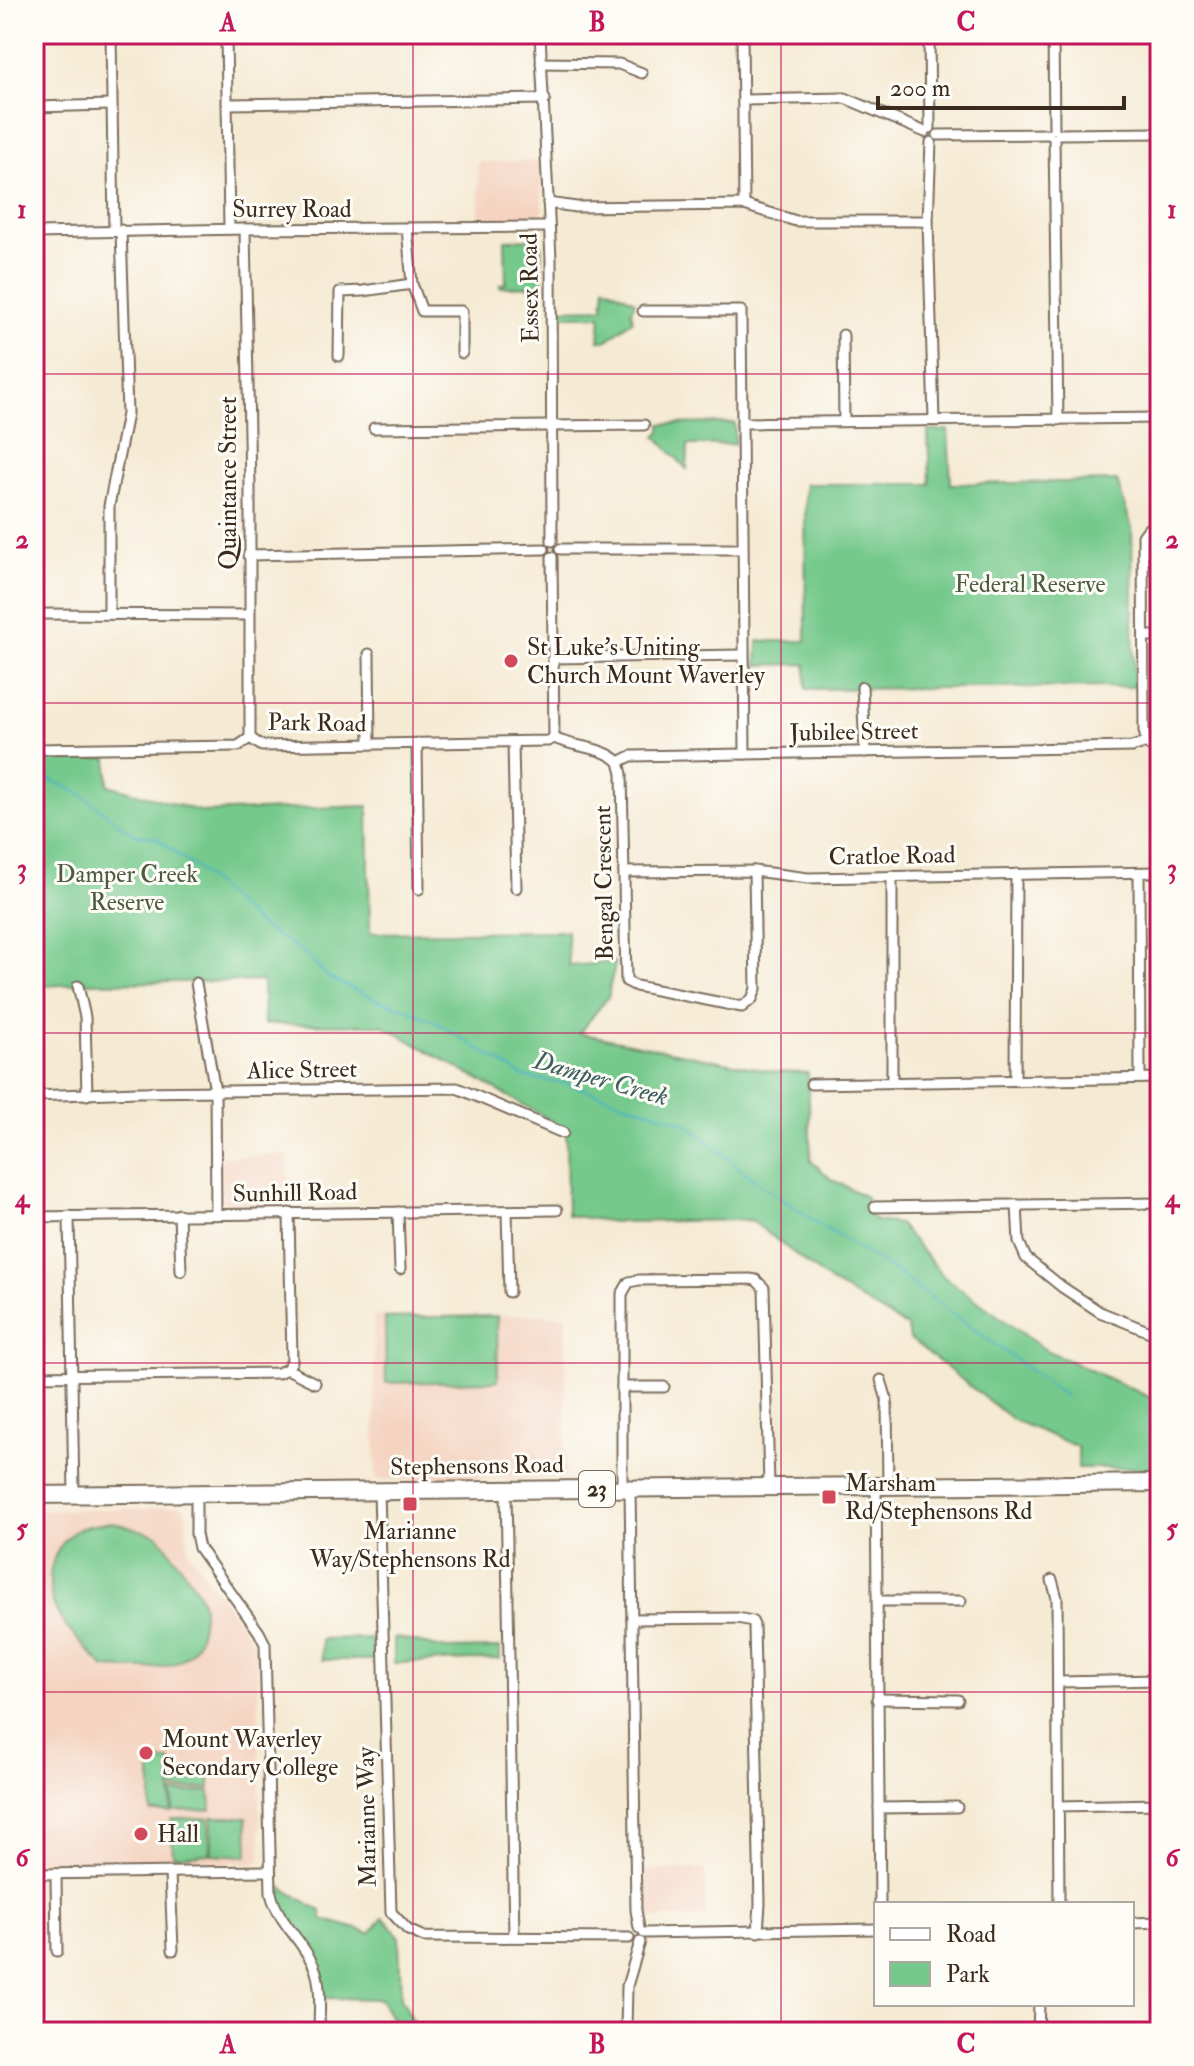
<svg xmlns="http://www.w3.org/2000/svg" width="1194" height="2066" font-family="'IM FELL Double Pica',serif">
<style>
.built{fill:#f4d3c0}
.green{fill:#76c98c;stroke:#587a55;stroke-width:2}
.lines{fill:none;stroke-linecap:round;stroke-linejoin:round}
.stream{stroke:#46b0c4;stroke-width:2}
.minor-casing{stroke:#7c6d5d;stroke-width:13}
.primary-casing{stroke:#7c6d5d;stroke-width:20}
.minor{stroke:#fff;stroke-width:9}
.primary{stroke:#fff;stroke-width:16}
.grid{fill:none;stroke:#c2185b;stroke-width:2;stroke-opacity:0.55}
.poi-dot{fill:#d1495b;stroke:#fdfcf7;stroke-width:3}
.labels{text-anchor:middle;dominant-baseline:central;stroke-width:6;stroke-linejoin:round;paint-order:stroke}
.shield{fill:#fdfcf7;stroke:#75695f;stroke-width:2}
.shield-label{font-size:22px;font-weight:bold;fill:#3b2a1e}
.street-label{font-size:24px;fill:#3b2a1e;stroke:#fdfcf7}
.park-label{font-size:24px;fill:#4d5a3f;stroke:#fdfcf7}
.poi-label{font-size:24px;fill:#3b2a1e;stroke:#fdfcf7;text-anchor:start}
.water-label{font-size:26px;font-style:italic;fill:#3f6060;stroke:#fdfcf7}
.neatline{fill:none;stroke:#c2185b;stroke-width:3}
.grid-label{font-size:26px;text-anchor:middle;font-weight:bold;fill:#c2185b}
</style>
<rect width="100%" height="100%" fill="#fdfcf7"/>
<filter id="ink" filterUnits="userSpaceOnUse"><feTurbulence type="fractalNoise" baseFrequency=".0125" numOctaves="2"/><feDisplacementMap in="SourceGraphic" scale="16" xChannelSelector="R" yChannelSelector="G"/><feConvolveMatrix kernelMatrix="1 2 1 2 8 2 1 2 1" color-interpolation-filters="sRGB"/></filter>
<filter id="wash" filterUnits="userSpaceOnUse"><feTurbulence type="fractalNoise" baseFrequency=".006" numOctaves="4" result="noise"/><feDisplacementMap in="SourceGraphic" scale="32" xChannelSelector="R" yChannelSelector="G"/><feGaussianBlur stdDeviation="1.8" result="paint"/><feColorMatrix in="noise" values="0 0 0 0 0 0 0 0 0 0 0 0 0 0 0 0 0 1.4 0 .05"/><feComposite in="paint" operator="in"/></filter>
<g filter="url(#wash)">
<rect width="100%" height="100%" fill="#f5ead3"/>
<g class="built">
<polygon points="541,161 542,211 539,219 535,223 523,224 479,222 478,162"/>
<polygon points="288,1154 290,1206 223,1209 221,1157"/>
<polygon points="566,1315 565,1477 376,1479 373,1316"/>
<polygon points="181,1506 186,1511 188,1551 257,1648 261,1858 256,1863 34,1865 34,1543 40,1510 149,1509"/>
<polygon points="705,1869 706,1918 646,1918 645,1870"/>
</g>
<g class="green">
<polygon points="536,239 541,245 542,286 500,287 500,284 506,283 505,240"/>
<polygon points="605,286 635,301 631,311 633,320 606,341 599,341 601,316 561,316 561,309 603,308"/>
<polygon points="735,423 735,444 688,445 687,469 656,436 661,431 661,424"/>
<polygon points="948,430 951,484 1117,481 1132,529 1134,687 806,689 806,664 757,665 758,641 806,641 805,484 930,484 928,431"/>
<path d="M108,758V785L203,812L368,806L370,933L567,931L569,966L615,962C615,974 608,983 609,996L579,1033L775,1072L808,1073L811,1161L831,1179L866,1197L868,1215L877,1221L899,1224L944,1277L1044,1349L1160,1402V1468H1078V1447L1013,1420L909,1338L907,1327L832,1283L751,1220L614,1222L567,1215L566,1129L382,1025L264,1024L263,981L87,983L34,987V759Z"/>
<polygon points="497,1316 498,1381 386,1383 385,1318"/>
<path d="M112,1522L158,1535C169,1550 198,1586 202,1602C205,1612 202,1624 200,1633C190,1676 139,1669 105,1668C91,1653 74,1638 62,1621C43,1591 46,1553 75,1531C84,1525 101,1524 112,1522Z"/>
<polygon points="394,1637 447,1649 500,1648 500,1659 394,1663"/>
<polygon points="376,1638 376,1660 322,1660 321,1639"/>
<polygon points="151,1761 171,1761 171,1772 210,1770 210,1788 172,1790 171,1778 171,1812 151,1812"/>
<polygon points="210,1791 211,1810 173,1811 173,1793"/>
<polygon points="212,1817 247,1817 248,1856 212,1854"/>
<polygon points="209,1818 210,1854 173,1856 171,1819"/>
<polygon points="274,1883 321,1911 322,1919 371,1933 383,1917 399,1936 401,1998 419,2032 399,2032 380,1999 322,1998 321,1973 275,1895"/>
</g>
<g class="lines">
<polyline class="stream" points="34,772 79,793 134,835 155,837 196,868 261,927 301,950 329,978 377,1000 408,1009 441,1025 524,1077 569,1084 686,1123 758,1183 819,1224 892,1269 1065,1396"/>
</g>
</g>
<g filter="url(#ink)">
<g class="lines">
<defs>
<g id="minor">
<polyline points="111,34 114,231"/>
<polyline points="226,34 229,229"/>
<polyline points="540,34 551,259 552,541"/>
<polyline points="742,34 744,205"/>
<polyline points="929,34 930,128"/>
<polyline points="1053,34 1054,129"/>
<polyline points="541,63 619,64 642,73"/>
<polyline points="743,100 845,98 925,132"/>
<polyline points="228,104 545,99"/>
<polyline points="34,107 111,105"/>
<polyline points="1059,134 1160,133"/>
<polyline points="938,135 1049,134"/>
<polyline points="1054,139 1058,420"/>
<polyline points="931,142 928,221 934,420"/>
<polyline points="548,203 576,207 744,205 796,221 928,221"/>
<polyline points="407,228 412,284"/>
<polyline points="245,229 250,487 250,738"/>
<polyline points="34,233 245,229 549,227"/>
<polyline points="643,311 741,311 745,754"/>
<polyline points="843,335 844,421"/>
<polyline points="339,356 340,292 363,291 412,284 422,311 462,311 462,353"/>
<polyline points="742,423 1160,418"/>
<polyline points="374,428 644,425"/>
<polyline points="560,549 742,549"/>
<polyline points="248,555 544,549"/>
<polyline points="552,557 554,738"/>
<polyline points="34,614 249,615"/>
<polyline points="109,614 109,506 127,414 121,230"/>
<polyline points="1144,636 1160,636"/>
<polyline points="369,654 370,744"/>
<polyline points="553,658 743,655"/>
<polyline points="862,687 865,752"/>
<path d="M554,738C575,748 603,746 619,762L631,756L1132,747L1147,742L1150,746L1160,747"/>
<polyline points="513,742 516,888"/>
<polyline points="1147,742 1144,731 1143,536 1149,528 1160,528"/>
<polyline points="417,744 419,889"/>
<polyline points="34,749 238,746 250,738 262,746 548,741 554,738"/>
<polyline points="619,762 622,774 626,981 636,986 742,1007 752,999 756,989 754,871"/>
<polyline points="624,872 754,871 808,878 1160,872"/>
<polyline points="1139,873 1140,1078"/>
<polyline points="196,983 215,1091 216,1214"/>
<polyline points="78,986 85,1017 87,1095"/>
<polyline points="1015,1079 1016,874"/>
<polyline points="892,1082 892,876"/>
<polyline points="811,1084 1160,1078"/>
<polyline points="34,1096 137,1092 457,1088 563,1133"/>
<polyline points="1017,1205 1019,1242 1026,1258 1062,1287 1100,1312 1160,1336"/>
<polyline points="875,1207 1160,1203"/>
<polyline points="507,1211 509,1292"/>
<polyline points="398,1212 400,1269"/>
<polyline points="179,1214 181,1271"/>
<polyline points="69,1216 74,1494"/>
<polyline points="34,1217 557,1210"/>
<polyline points="287,1369 292,1361 289,1213"/>
<polyline points="34,1376 278,1373 287,1369 315,1383"/>
<polyline points="881,1380 887,1400 888,1486"/>
<polyline points="622,1387 664,1387"/>
<polyline points="876,1486 880,1904"/>
<polyline points="622,1488 622,1294 629,1282 639,1280 750,1279 756,1280 764,1288 769,1487"/>
<polyline points="630,1488 636,1910 639,1928"/>
<polyline points="506,1490 514,1937"/>
<polyline points="379,1491 391,1912 408,1930 424,1937 629,1938"/>
<path d="M196,1493V1534L199,1548L259,1632L265,1644L271,1893C277,1922 305,1942 315,1969C322,1987 319,2013 319,2032"/>
<polyline points="1052,1580 1057,1598 1059,1904"/>
<polyline points="878,1601 961,1601"/>
<polyline points="632,1619 737,1618 752,1621 754,1625 760,1904 758,1932"/>
<polyline points="1059,1682 1160,1680"/>
<polyline points="877,1699 958,1700"/>
<polyline points="1059,1806 1160,1804"/>
<polyline points="879,1808 957,1807"/>
<polyline points="170,1872 173,1950"/>
<polyline points="34,1874 270,1871"/>
<polyline points="56,1874 57,1951"/>
<polyline points="1132,1923 1160,1922"/>
<polyline points="644,1933 876,1929"/>
<polyline points="626,2032 627,1986 640,1942"/>
<polyline points="1038,2032 1039,2004"/>
</g>
<polyline id="primary" points="34,1495 1160,1483"/>
</defs>
<use href="#minor" class="minor-casing"/>
<use href="#primary" class="primary-casing"/>
<use href="#minor" class="minor"/>
<use href="#primary" class="primary"/>
</g>
</g>
<path class="grid" d="M413,34V2032M781,34V2032M34,374H1160M34,703H1160M34,1033H1160M34,1363H1160M34,1692H1160"/>
<g class="poi-dot">
<circle cx="511" cy="661" r="8"/>
<rect x="821" y="1489" width="16" height="16" rx="4"/>
<rect x="402" y="1496" width="16" height="16" rx="4"/>
<circle cx="146" cy="1753" r="8"/>
<circle cx="141" cy="1834" r="8"/>
</g>
<g class="labels">
<rect class="shield" x="579" y="1471" width="36" height="36" rx="6"/>
<g class="shield-label">
<text x="597" y="1489">23</text>
</g>
<g class="street-label">
<text x="292" y="209">Surrey Road</text>
<text transform="translate(530 288) rotate(-91)">Essex Road</text>
<text transform="translate(228 483) rotate(-90)">Quaintance Street</text>
<text transform="translate(317 723) rotate(1)">Park Road</text>
<text transform="translate(854 732) rotate(-1)">Jubilee Street</text>
<text transform="translate(892 856) rotate(-1)">Cratloe Road</text>
<text transform="translate(604 883) rotate(-91)">Bengal Crescent</text>
<text transform="translate(302 1070) rotate(-1)">Alice Street</text>
<text transform="translate(295 1193) rotate(-1)">Sunhill Road</text>
<text transform="translate(477 1466) rotate(-1)">Stephensons Road</text>
<text transform="translate(367 1817) rotate(-91)">Marianne Way</text>
</g>
<g class="park-label">
<text x="1030" y="584">Federal Reserve</text>
<text x="127" y="874">Damper Creek<tspan x="127" dy="28">Reserve</tspan></text>
</g>
<g class="poi-label">
<text x="527" y="647">St Luke's Uniting<tspan x="527" dy="28">Church Mount Waverley</tspan></text>
<text x="845" y="1483">Marsham<tspan x="845" dy="28">Rd/Stephensons Rd</tspan></text>
<text x="410" y="1531" text-anchor="middle">Marianne<tspan x="410" dy="28">Way/Stephensons Rd</tspan></text>
<text x="162" y="1739">Mount Waverley<tspan x="162" dy="28">Secondary College</tspan></text>
<text x="157" y="1834">Hall</text>
</g>
<g class="water-label">
<text transform="translate(601 1079) rotate(16)">Damper Creek</text>
</g>
</g>
<rect width="1194" height="2066" fill="none" stroke="#fdfcf7" stroke-width="88"/>
<rect x="874" y="1902" width="260" height="104" fill="#fdfcf7" stroke="#afa8a0" stroke-width="2"/>
<rect x="890" y="1928" width="40" height="12" fill="#ffffff" stroke="#afa8a0" stroke-width="2"/>
<text x="946" y="1942" font-size="24" fill="#3b2a1e">Road</text>
<rect x="890" y="1962" width="40" height="24" fill="#76c98c" stroke="#afa8a0" stroke-width="2"/>
<text x="946" y="1982" font-size="24" fill="#3b2a1e">Park</text>
<path d="M878 96v12h246v-12" fill="none" stroke="#3b2a1e" stroke-width="4"/>
<text x="890" y="96" font-size="24" fill="#3b2a1e" stroke="#fdfcf7" stroke-width="6" paint-order="stroke">200 m</text>
<rect x="44" y="44" width="1106" height="1978" class="neatline"/>
<g class="grid-label">
<text x="228" y="31">A</text>
<text x="597" y="31">B</text>
<text x="966" y="31">C</text>
<text x="22" y="218">1</text>
<text x="1172" y="218">1</text>
<text x="22" y="548">2</text>
<text x="1172" y="548">2</text>
<text x="22" y="877">3</text>
<text x="1172" y="877">3</text>
<text x="22" y="1207">4</text>
<text x="1172" y="1207">4</text>
<text x="22" y="1537">5</text>
<text x="1172" y="1537">5</text>
<text x="22" y="1866">6</text>
<text x="1172" y="1866">6</text>
<text x="228" y="2053">A</text>
<text x="597" y="2053">B</text>
<text x="966" y="2053">C</text>
</g>
</svg>
